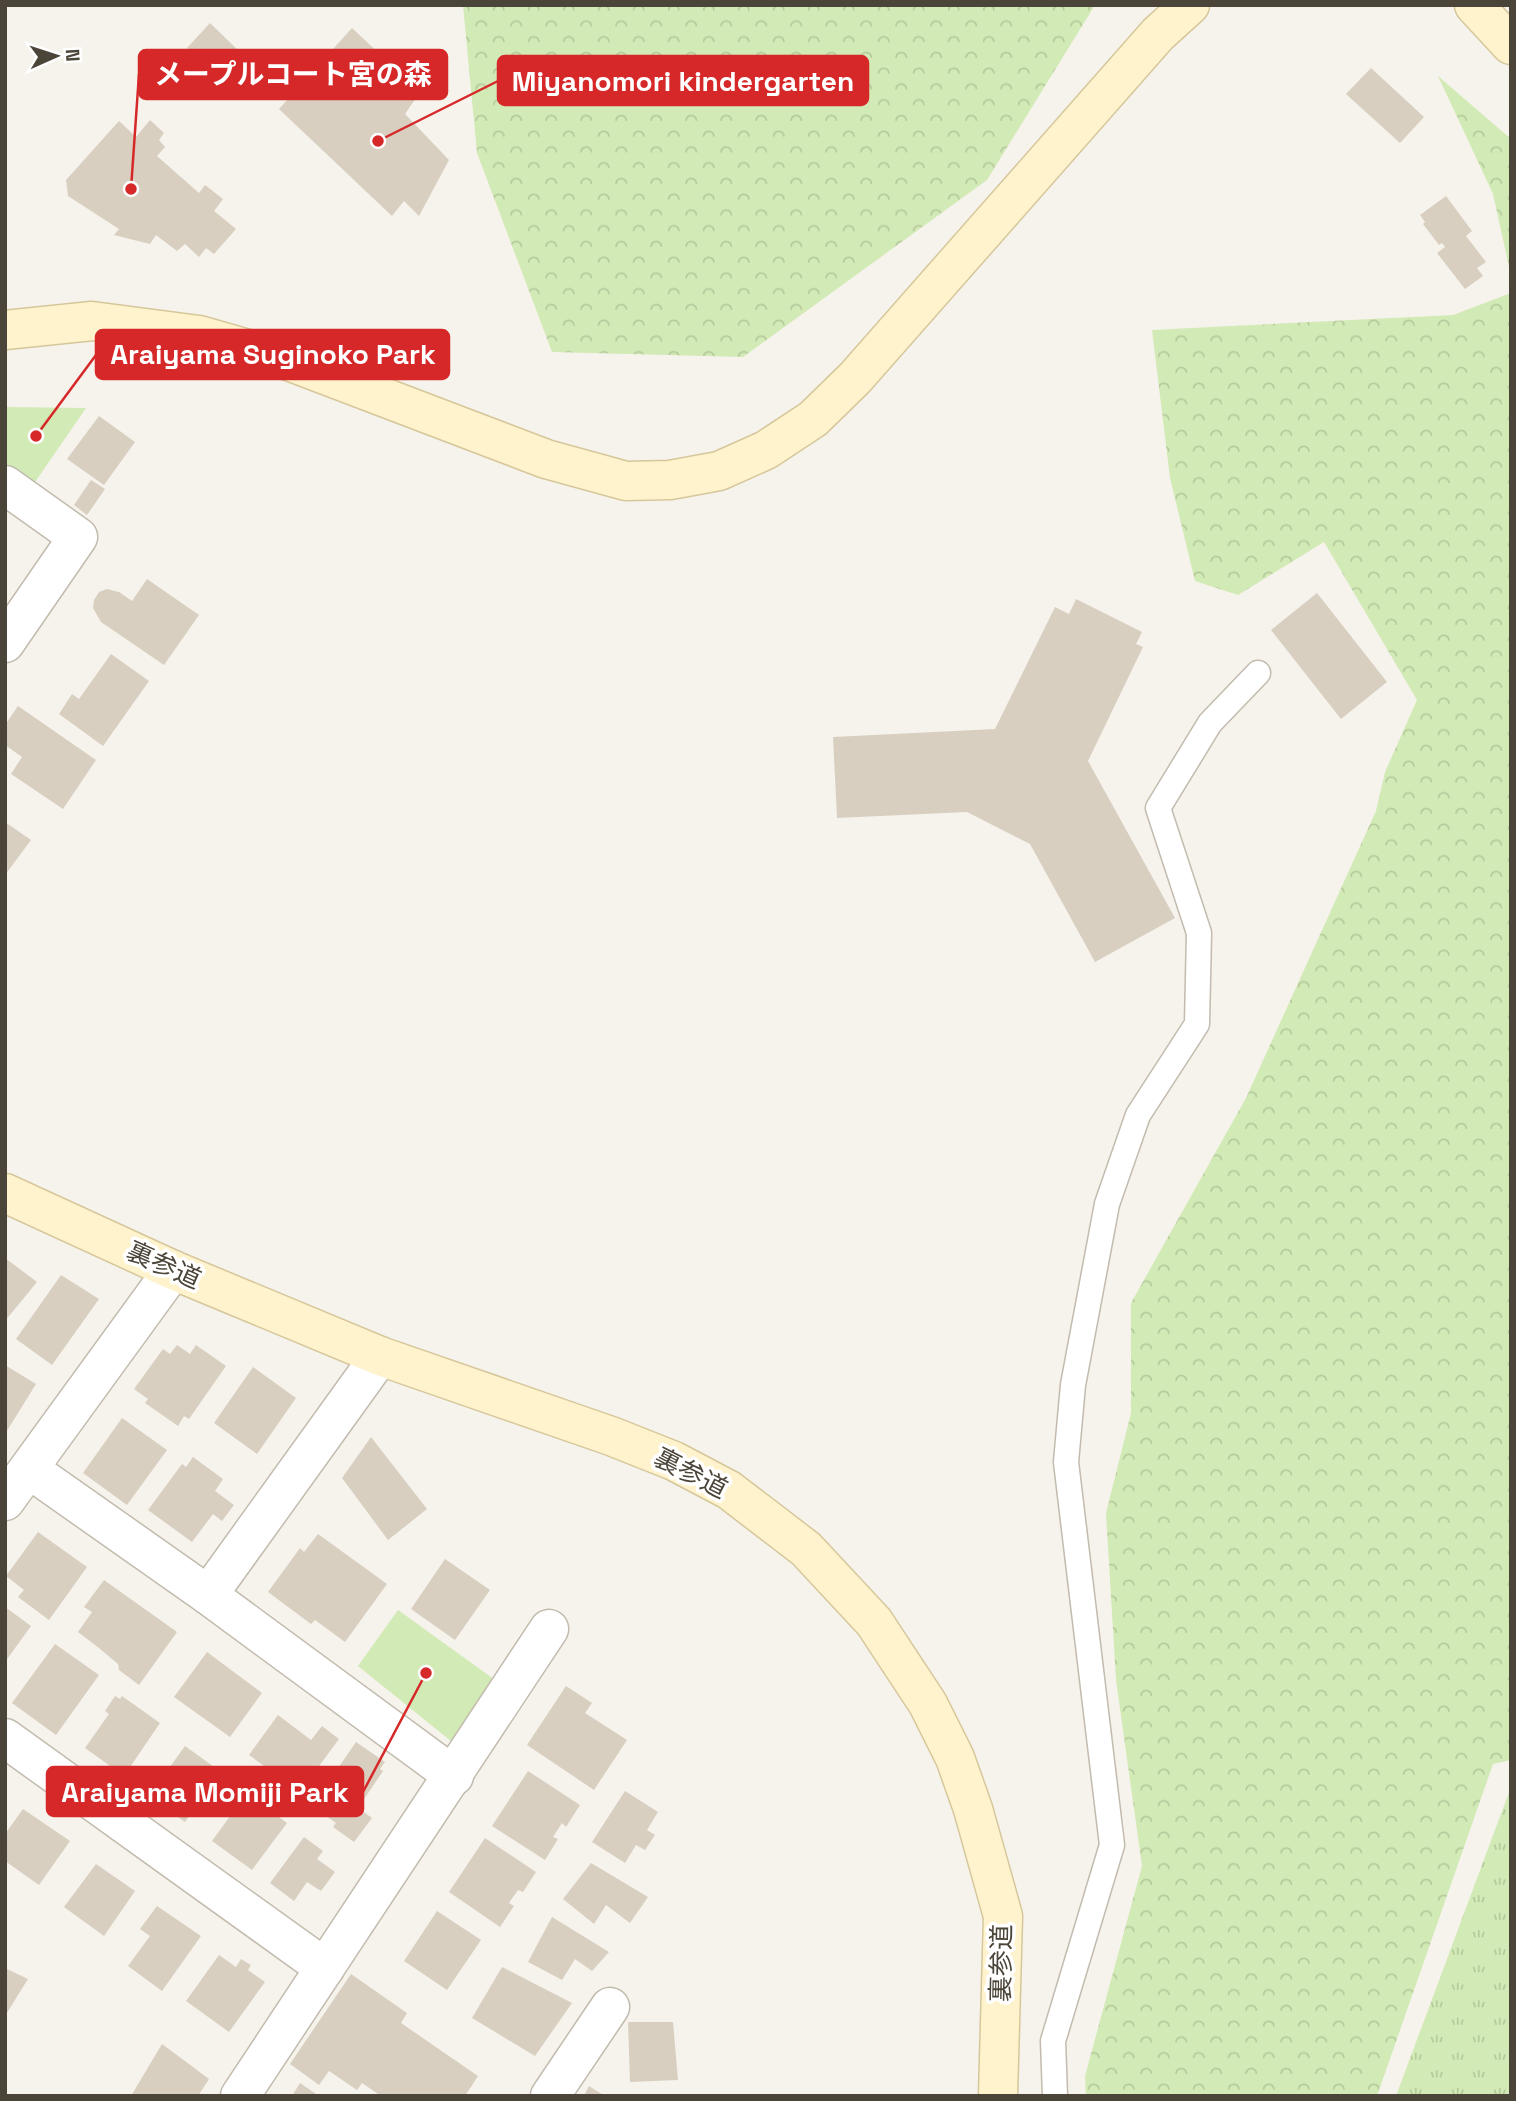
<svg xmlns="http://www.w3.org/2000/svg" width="1516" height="2101" font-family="'Space Grotesk','Noto Sans JP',sans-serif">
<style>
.grass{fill:url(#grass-tufts)}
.forest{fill:url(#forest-crowns)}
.park{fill:#d2eab5}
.building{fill:#d8cfc1}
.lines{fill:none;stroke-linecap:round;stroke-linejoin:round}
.lane-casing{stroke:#c2bbae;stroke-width:27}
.street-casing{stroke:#c2bbae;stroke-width:41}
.secondary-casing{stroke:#d6c79b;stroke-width:41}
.lane{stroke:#fff;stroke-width:24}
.street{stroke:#fff;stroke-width:38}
.secondary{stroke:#fff3cd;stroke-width:38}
.labels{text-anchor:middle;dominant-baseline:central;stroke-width:7;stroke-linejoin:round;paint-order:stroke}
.street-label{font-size:26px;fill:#4b4439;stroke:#fff}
.leader{fill:none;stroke:#d62828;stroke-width:2.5}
.callout-dot{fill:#d62828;stroke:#fff;stroke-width:2.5}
.callout{fill:#d62828;stroke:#d62828;stroke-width:2.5}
.callout-label{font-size:28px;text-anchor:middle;font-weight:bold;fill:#fff}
</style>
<defs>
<pattern id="grass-tufts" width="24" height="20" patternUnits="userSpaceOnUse" patternTransform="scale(1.75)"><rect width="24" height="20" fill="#d2eab5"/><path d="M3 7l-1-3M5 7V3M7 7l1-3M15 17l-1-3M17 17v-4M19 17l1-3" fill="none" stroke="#b6ca9c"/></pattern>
<pattern id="forest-crowns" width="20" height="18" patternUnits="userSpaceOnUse" patternTransform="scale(1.75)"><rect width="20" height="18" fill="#d2eab5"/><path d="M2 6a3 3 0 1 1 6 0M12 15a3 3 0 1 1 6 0" fill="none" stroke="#b6ca9c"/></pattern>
</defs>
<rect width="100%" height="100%" fill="#f6f3ec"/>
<polygon class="grass" points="1511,1787 1511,2096 1396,2096"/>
<g class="forest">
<polygon points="463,5 1095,5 987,180 743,357 552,352 477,153"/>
<polygon points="1438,76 1511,139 1511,276 1493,194"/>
<polygon points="1511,293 1511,1760 1493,1764 1377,2096 1086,2096 1085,2076 1142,1866 1116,1680 1106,1513 1131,1413 1131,1303 1246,1098 1376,811 1385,772 1417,700 1324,542 1238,595 1195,581 1170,478 1152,330 1453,315"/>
</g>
<g class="park">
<polygon points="5,407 86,408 33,485 5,463"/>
<polygon points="398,1610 495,1680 451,1741 358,1666"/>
</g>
<g class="building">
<polygon points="210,23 245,57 222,81 187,48"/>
<polygon points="352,28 420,92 405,114 449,160 419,216 404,201 392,216 279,109"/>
<polygon points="1371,68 1424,117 1400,143 1346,94"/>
<polygon points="150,120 164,133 159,140 165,147 157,156 199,193 205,185 223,199 214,211 236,229 214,254 206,248 199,257 185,244 177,251 156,235 150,244 114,235 119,229 68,196 66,180 119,121 136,137"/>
<polygon points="1446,196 1472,231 1466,236 1486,262 1477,268 1483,276 1465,289 1437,253 1445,247 1442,243 1439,245 1423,224 1425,222 1420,215"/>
<polygon points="99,416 135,442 104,485 67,459"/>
<polygon points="91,480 105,489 87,515 74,505"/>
<polygon points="147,579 199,615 164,665 101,622 93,608 94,600 99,592 107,589 119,592 132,601"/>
<polygon points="1317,593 1387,682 1341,719 1271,630"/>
<polygon points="1076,599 1142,632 1136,644 1143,647 1088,761 1175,918 1095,962 1030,844 967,812 837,818 833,737 995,729 1055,607 1069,614"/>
<polygon points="111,654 149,681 103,746 59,714 72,694 79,699"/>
<polygon points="18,706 96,760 63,809 11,774 22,757 5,745 5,725"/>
<polygon points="5,822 31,840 5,875"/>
<polygon points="5,1258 37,1282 5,1321"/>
<polygon points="61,1275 99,1299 52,1365 16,1339"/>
<polygon points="177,1345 190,1354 196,1345 226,1366 189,1419 184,1416 178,1426 145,1403 148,1399 134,1389 163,1349 170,1354"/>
<polygon points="5,1365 36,1384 5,1434"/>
<polygon points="253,1367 296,1398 257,1454 214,1423"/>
<polygon points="122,1418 167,1450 127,1505 83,1473"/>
<polygon points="371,1437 427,1509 388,1540 342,1478"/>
<polygon points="193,1457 223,1479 215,1491 234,1505 222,1521 213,1514 192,1542 148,1510 182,1464 186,1467"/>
<polygon points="38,1532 87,1567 49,1620 18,1597 24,1590 6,1576"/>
<polygon points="318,1534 387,1584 345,1642 315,1620 311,1624 268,1592 300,1548 304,1552"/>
<polygon points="445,1559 490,1590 455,1640 411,1609"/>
<polygon points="104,1580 177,1632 139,1685 119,1670 118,1664 99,1648 78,1632 92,1612 84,1607"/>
<polygon points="5,1607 31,1626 5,1662"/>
<polygon points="55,1644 99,1675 56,1735 12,1703"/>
<polygon points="207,1652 262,1693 230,1737 174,1697"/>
<polygon points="566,1686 592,1703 585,1713 627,1740 594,1790 527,1745"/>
<polygon points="115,1696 120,1699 122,1696 160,1723 124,1776 85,1748 109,1714 105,1711"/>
<polygon points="278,1715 311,1740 322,1726 339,1739 300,1792 249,1755"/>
<polygon points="356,1742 385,1762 380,1769 383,1771 358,1808 372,1818 354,1842 333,1827 336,1823 312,1806"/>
<polygon points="185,1746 221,1772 185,1822 149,1796"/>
<polygon points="528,1771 580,1805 566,1827 562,1823 553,1837 558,1839 545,1860 492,1826"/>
<polygon points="625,1791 658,1812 647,1830 655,1835 645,1850 636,1845 625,1863 592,1842"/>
<polygon points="247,1793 287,1823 252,1870 212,1841"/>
<polygon points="23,1809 70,1841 39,1885 5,1861 5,1834"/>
<polygon points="304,1837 323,1851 317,1859 335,1872 321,1891 307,1882 294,1901 270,1883"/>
<polygon points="485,1838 536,1872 523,1892 518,1890 509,1903 514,1906 500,1927 449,1892"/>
<polygon points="591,1863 648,1897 630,1923 606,1905 594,1924 563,1899"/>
<polygon points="96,1864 135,1891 104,1936 64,1907"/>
<polygon points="157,1906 201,1936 162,1991 128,1966 150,1936 140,1929"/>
<polygon points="437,1911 481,1940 447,1990 404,1961"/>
<polygon points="552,1917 609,1952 592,1971 575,1959 562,1980 528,1962"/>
<polygon points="219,1955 236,1967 241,1959 251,1965 248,1970 265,1982 229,2032 186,2001"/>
<polygon points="502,1967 572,2003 535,2056 472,2018"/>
<polygon points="5,1968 28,1979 5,2016"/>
<polygon points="351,1974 407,2013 401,2023 478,2076 465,2096 381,2096 362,2083 357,2090 329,2071 319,2085 290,2064"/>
<polygon points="628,2022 673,2022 678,2080 630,2082"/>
<polygon points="162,2044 209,2079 198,2096 131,2096"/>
<polygon points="300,2083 319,2096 292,2096"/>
<polygon points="589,2086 605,2096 584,2096"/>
</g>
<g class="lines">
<defs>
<polyline id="lane" points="1055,2096 1053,2041 1112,1845 1066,1462 1073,1385 1107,1204 1138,1115 1197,1024 1199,933 1158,808 1210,723 1258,673"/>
<g id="street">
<polyline points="5,485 78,537 5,643"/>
<polyline points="29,1469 208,1595 454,1776"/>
<polyline points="5,1501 173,1270"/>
<polyline points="208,1595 380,1356"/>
<polyline points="5,1738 325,1968"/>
<polyline points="240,2096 549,1629"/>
<polyline points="550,2096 610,2007"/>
</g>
<g id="secondary">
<polyline points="1474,5 1511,45"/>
<polyline points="5,330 92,321 199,335 286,360 546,459 626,481 670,480 719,471 766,450 813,419 855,378 1158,34 1190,5"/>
<polyline points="5,1193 173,1270 380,1356 611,1436 674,1461 729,1490 806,1549 874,1622 928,1704 955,1758 973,1809 1003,1916 998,2096"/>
</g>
</defs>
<use href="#lane" class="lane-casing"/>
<use href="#street" class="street-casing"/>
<use href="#secondary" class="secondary-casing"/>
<use href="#lane" class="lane"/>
<use href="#street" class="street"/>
<use href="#secondary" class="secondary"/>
</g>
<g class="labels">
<g class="street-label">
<text transform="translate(164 1265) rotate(24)">裏参道</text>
<text transform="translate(691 1473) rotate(27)">裏参道</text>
<text transform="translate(1001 1963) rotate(-89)">裏参道</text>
</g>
</g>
<path class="leader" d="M131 189L139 74M378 141L498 81M36 436L96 355M426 1673L363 1792"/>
<g class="callout-dot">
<circle cx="131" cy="189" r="7"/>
<circle cx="378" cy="141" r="7"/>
<circle cx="36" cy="436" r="7"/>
<circle cx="426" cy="1673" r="7"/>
</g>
<g class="callout">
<rect x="139" y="50" width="308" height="49" rx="7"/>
<rect x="498" y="56" width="370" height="49" rx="7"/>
<rect x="96" y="330" width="353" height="49" rx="7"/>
<rect x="47" y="1767" width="316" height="49" rx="7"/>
</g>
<g class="callout-label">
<text x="293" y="84">メープルコート宮の森</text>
<text x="683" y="91">Miyanomori kindergarten</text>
<text x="273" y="364">Araiyama Suginoko Park</text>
<text x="205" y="1802">Araiyama Momiji Park</text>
</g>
<rect width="1516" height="2101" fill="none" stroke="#4b4439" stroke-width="14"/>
<g transform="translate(56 56) rotate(87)" stroke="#ffffff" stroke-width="5" paint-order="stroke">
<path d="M0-5L12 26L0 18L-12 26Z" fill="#4b4439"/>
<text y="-10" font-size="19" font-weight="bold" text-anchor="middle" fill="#4b4439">N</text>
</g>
</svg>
